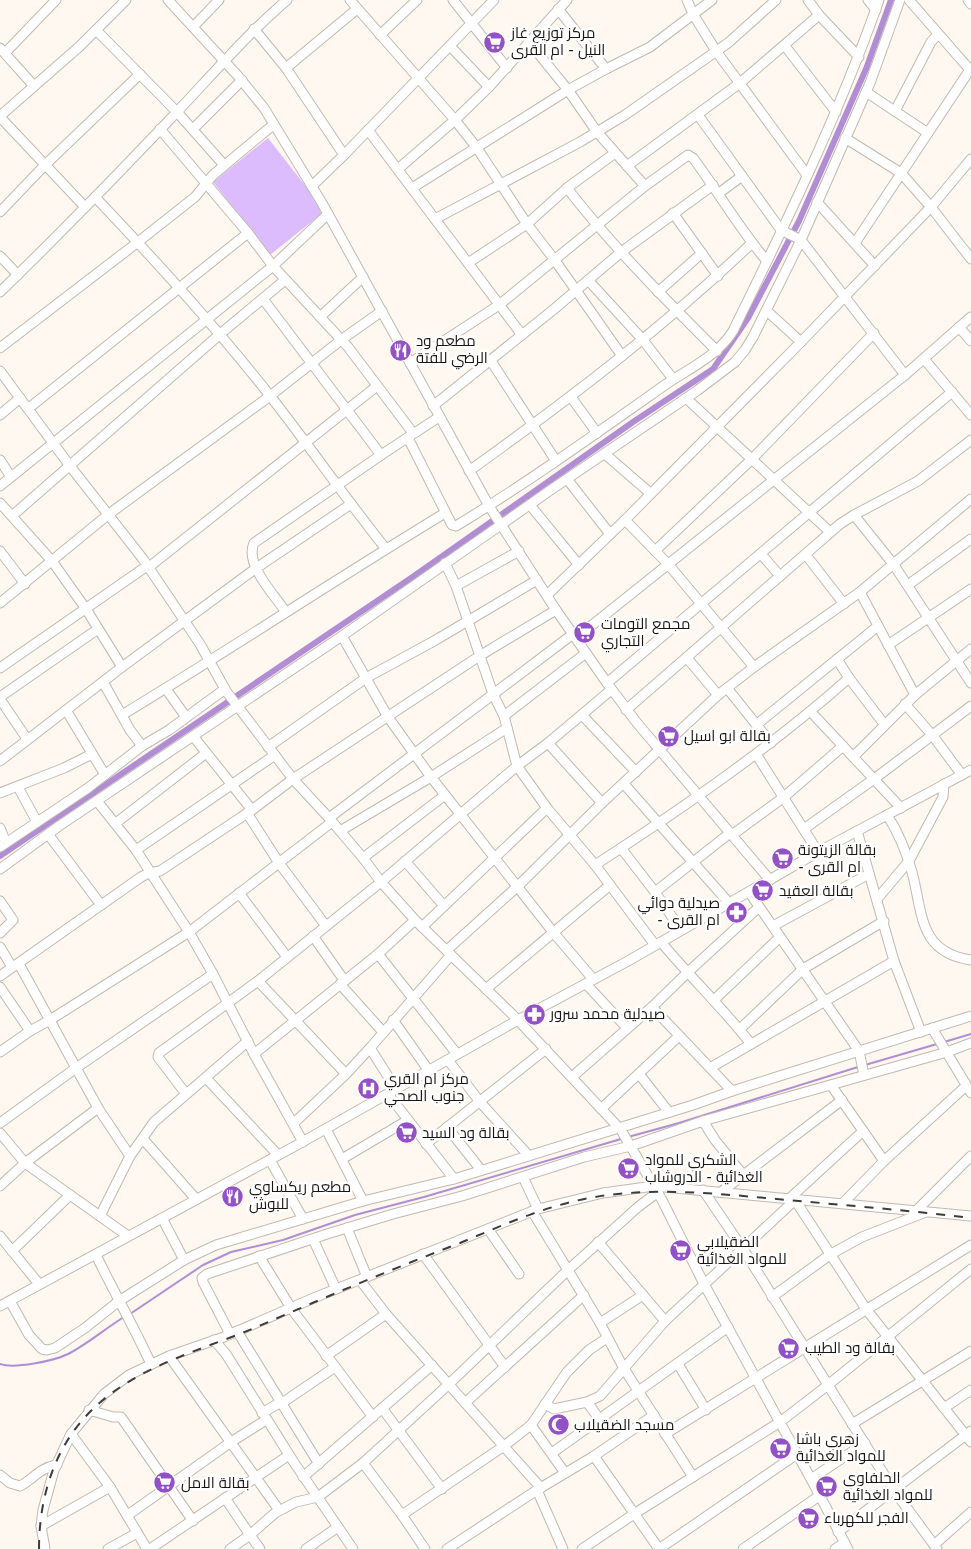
<svg xmlns="http://www.w3.org/2000/svg" width="971" height="1549" font-family="'Varela Round',Cairo,sans-serif">
<style>
.green{fill:#ddbcfd}
.lines{fill:none;stroke-linecap:round;stroke-linejoin:round}
.stream{stroke:#b18ed3;stroke-width:2}
.canal{stroke:#b18ed3;stroke-width:6}
.minor-casing{stroke:#c1b9b0;stroke-width:11}
.minor{stroke:#fff;stroke-width:9}
.rail{stroke:#3f3b38;stroke-width:2;stroke-dasharray:9 9;stroke-linecap:butt}
.labels{text-anchor:middle;dominant-baseline:central;stroke-width:5;stroke-linejoin:round;paint-order:stroke}
.poi-label{font-size:15px;fill:#181512;stroke:#fff;text-anchor:start}
</style>
<rect width="100%" height="100%" fill="#fef8f1"/>
<polygon class="green" points="268,138 325,211 270,255 213,182"/>
<g class="lines">
<g class="stream">
<polyline points="944,1042 971,1034"/>
<polyline points="865,1065 937,1044"/>
<polyline points="628,1137 679,1123 858,1067"/>
<polyline points="130,1314 203,1265 231,1252 283,1240 355,1215 424,1197 621,1139"/>
<path d="M0,1364C14,1369 54,1361 68,1354C86,1345 106,1328 124,1317"/>
</g>
<polyline class="canal" points="0,856 414,576 633,422 713,369 748,318 799,221 866,69 891,0"/>
<defs>
<g id="minor">
<polyline points="168,0 238,76 264,108 322,203 489,506 556,610 607,683 637,723 770,880"/>
<polyline points="350,0 455,120 477,148 527,224 554,259 622,356"/>
<polyline points="453,0 507,68"/>
<polyline points="687,0 693,14 716,51 807,175"/>
<polyline points="808,0 819,15 859,57"/>
<polyline points="868,0 876,10"/>
<polyline points="909,0 971,71"/>
<polyline points="968,0 971,4"/>
<polyline points="558,9 606,69"/>
<polyline points="193,27 219,0"/>
<polyline points="254,29 286,68 344,155"/>
<polyline points="96,30 177,112 224,165"/>
<polyline points="380,35 417,0"/>
<polyline points="529,42 568,90 597,132 645,186"/>
<polyline points="450,46 489,87"/>
<polyline points="785,46 836,112"/>
<polyline points="0,48 34,86"/>
<polyline points="5,53 56,0"/>
<polyline points="286,68 357,9"/>
<polyline points="866,92 928,133"/>
<polyline points="895,111 931,42 938,34"/>
<polyline points="698,115 781,230 801,240 905,375"/>
<polyline points="0,116 80,46 126,0"/>
<polyline points="0,117 85,207"/>
<polyline points="160,129 248,233 273,266 348,347 413,433"/>
<polyline points="193,129 242,80"/>
<polyline points="368,130 522,335"/>
<polyline points="845,138 901,173 931,207 971,259"/>
<polyline points="627,166 740,83 819,15"/>
<polyline points="398,169 455,120 489,87 567,0"/>
<polyline points="312,186 344,155 494,0"/>
<polyline points="412,188 568,90 606,69 650,47 712,0"/>
<path d="M567,188C612,246 664,298 717,351"/>
<polyline points="719,193 742,176"/>
<path d="M95,197C156,261 216,327 271,397C310,447 346,499 386,549"/>
<polyline points="817,202 875,266"/>
<polyline points="0,212 45,165 140,74"/>
<polyline points="673,213 718,276"/>
<polyline points="435,219 580,142 625,115 728,43 776,0"/>
<polyline points="855,243 971,68"/>
<polyline points="0,256 18,275"/>
<polyline points="468,263 527,224 567,188 615,153"/>
<polyline points="588,280 643,340 673,379"/>
<path d="M0,292C60,234 118,174 175,114C212,75 246,35 287,0"/>
<polyline points="658,292 702,253"/>
<polyline points="263,299 381,455"/>
<polyline points="767,311 801,342"/>
<polyline points="320,317 363,277"/>
<polyline points="959,327 971,341"/>
<polyline points="0,348 138,242 195,197 213,175 273,125"/>
<polyline points="924,359 971,415"/>
<polyline points="491,361 556,461"/>
<path d="M410,363L499,305L645,186L688,155L693,158C718,191 739,229 767,261"/>
<polyline points="0,371 70,466 143,559 200,644 226,691 293,779 329,818 363,858 381,882 415,920 515,1017 621,1130 662,1200 704,1284 811,1479 848,1549"/>
<polyline points="571,397 597,433"/>
<polyline points="686,398 830,532"/>
<polyline points="433,406 553,310 620,253 713,185"/>
<polyline points="29,408 248,233"/>
<polyline points="0,415 20,398"/>
<path d="M408,438L452,525L456,526C527,483 594,435 662,387C686,370 717,357 733,331C786,223 839,114 879,0"/>
<polyline points="605,454 650,493"/>
<polyline points="0,460 11,477"/>
<path d="M469,471C568,400 664,327 752,243"/>
<polyline points="567,479 610,534"/>
<polyline points="0,486 273,266 328,214"/>
<polyline points="0,503 52,561 86,609 122,667"/>
<polyline points="530,505 579,565"/>
<polyline points="854,515 894,565 971,683"/>
<polyline points="12,516 219,335 285,280"/>
<polyline points="625,520 668,564 754,667"/>
<polyline points="0,551 25,584"/>
<polyline points="655,551 752,459 874,333"/>
<polyline points="761,554 780,576"/>
<polyline points="806,555 844,604"/>
<polyline points="445,563 456,586 493,694 504,716 517,766 547,808 595,865 655,945"/>
<polyline points="149,567 377,386"/>
<polyline points="908,585 971,539"/>
<polyline points="456,586 519,551"/>
<polyline points="860,592 915,695"/>
<polyline points="547,595 625,520 801,342 931,207 971,159"/>
<polyline points="0,603 109,514 270,396 341,340 382,311"/>
<path d="M286,612C275,596 244,564 254,543L381,455L439,417"/>
<polyline points="342,636 388,717 431,777 553,932 593,979"/>
<polyline points="576,638 905,375 971,317"/>
<polyline points="888,645 971,589"/>
<polyline points="687,658 718,695"/>
<polyline points="837,659 849,678 884,724"/>
<polyline points="0,668 147,566"/>
<polyline points="103,682 130,730 142,746"/>
<polyline points="607,683 952,392"/>
<polyline points="727,688 771,743"/>
<polyline points="166,689 186,717"/>
<polyline points="0,697 98,629"/>
<polyline points="0,699 27,739"/>
<polyline points="905,704 933,736 962,775"/>
<polyline points="66,710 105,775"/>
<polyline points="626,710 840,524 854,515 918,481 971,440"/>
<polyline points="811,712 901,808"/>
<path d="M122,715C231,649 336,579 445,513"/>
<polyline points="582,715 636,772"/>
<polyline points="504,716 586,653"/>
<polyline points="756,725 878,626"/>
<polyline points="193,736 252,810"/>
<polyline points="548,743 602,803"/>
<polyline points="268,747 366,678 434,641 537,580"/>
<polyline points="756,754 818,852"/>
<polyline points="853,757 915,695 971,649"/>
<polyline points="0,761 122,667 255,569 351,504"/>
<polyline points="624,784 729,903"/>
<polyline points="18,787 37,822"/>
<polyline points="0,793 64,768 92,754"/>
<polyline points="97,801 136,850 189,932 213,974 254,1054 303,1142"/>
<polyline points="247,813 279,863 326,926"/>
<path d="M887,815C899,833 906,851 912,872C923,913 918,952 971,960"/>
<polyline points="329,818 573,634"/>
<polyline points="116,823 205,754"/>
<polyline points="0,828 6,843"/>
<polyline points="804,829 874,779 971,706"/>
<polyline points="340,831 431,777 507,728"/>
<polyline points="857,831 894,961 921,1032"/>
<polyline points="48,834 101,905"/>
<polyline points="732,835 784,797 843,746"/>
<polyline points="0,847 88,788 142,746 169,730 225,689"/>
<polyline points="621,848 655,892 681,930"/>
<polyline points="136,850 275,755"/>
<polyline points="363,858 445,795"/>
<polyline points="405,861 444,906"/>
<path d="M595,865C683,808 770,748 849,678"/>
<polyline points="0,869 59,826 342,636 552,489 698,390 735,362 745,350 753,337 801,240 870,83 900,0"/>
<polyline points="655,892 730,833"/>
<polyline points="749,892 859,1051 864,1075"/>
<polyline points="239,893 287,957"/>
<polyline points="877,899 909,861 943,797 944,784"/>
<polyline points="0,901 13,920 0,933"/>
<polyline points="773,926 869,874"/>
<polyline points="422,927 547,808"/>
<polyline points="313,936 344,980"/>
<path d="M661,942C690,977 723,1008 751,1044"/>
<polyline points="0,947 12,967"/>
<polyline points="447,950 518,886 602,803 718,695 754,667 860,592 971,499"/>
<polyline points="378,954 457,1054"/>
<polyline points="19,964 98,1108 130,1156"/>
<polyline points="0,976 141,877 149,873 160,871 252,810 293,779 481,655 556,610"/>
<polyline points="258,981 346,1074"/>
<polyline points="340,984 383,1032"/>
<polyline points="586,984 627,1028"/>
<polyline points="0,987 30,1031"/>
<polyline points="486,989 610,885"/>
<polyline points="714,1000 780,937"/>
<polyline points="652,1007 732,1091"/>
<polyline points="393,1020 429,1071"/>
<polyline points="932,1028 971,1093"/>
<polyline points="740,1029 803,969 884,921"/>
<polyline points="370,1048 396,1089"/>
<polyline points="0,1052 30,1031 50,1020 189,932 332,822"/>
<polyline points="254,1054 378,954 415,920"/>
<polyline points="448,1060 480,1102 529,1156"/>
<polyline points="710,1068 894,961"/>
<polyline points="639,1074 668,1111"/>
<polyline points="572,1077 652,1007 687,973 759,907"/>
<polyline points="206,1078 278,1155"/>
<polyline points="831,1085 884,1161"/>
<polyline points="186,1094 158,1057 159,1053 258,981 381,882 517,766 548,743 611,690"/>
<polyline points="388,1094 454,1179"/>
<polyline points="601,1109 679,1036"/>
<polyline points="703,1121 715,1140 744,1176"/>
<polyline points="0,1123 76,1068 213,974"/>
<polyline points="294,1123 346,1074 370,1048 451,955"/>
<polyline points="447,1127 481,1170"/>
<polyline points="326,1129 363,1201"/>
<polyline points="0,1133 25,1163 128,1236"/>
<polyline points="143,1139 196,1199"/>
<polyline points="426,1144 546,1049"/>
<polyline points="342,1159 408,1120"/>
<polyline points="270,1160 303,1219"/>
<polyline points="523,1177 538,1209"/>
<polyline points="0,1186 25,1163 98,1108"/>
<polyline points="703,1190 743,1249 893,1489 937,1549"/>
<polyline points="721,1192 842,1100"/>
<polyline points="789,1199 863,1131"/>
<polyline points="843,1203 884,1161 966,1086"/>
<polyline points="917,1210 971,1156"/>
<polyline points="532,1211 600,1323 623,1367 693,1477"/>
<polyline points="100,1216 130,1156 154,1122 248,1041"/>
<polyline points="162,1218 184,1260"/>
<polyline points="347,1228 367,1277"/>
<polyline points="488,1229 519,1274"/>
<polyline points="0,1236 39,1284"/>
<polyline points="313,1239 336,1289"/>
<polyline points="598,1242 665,1321"/>
<polyline points="12,1251 70,1195"/>
<polyline points="423,1254 505,1367"/>
<path d="M96,1255C114,1292 134,1327 151,1364"/>
<polyline points="259,1256 291,1308 373,1417"/>
<polyline points="360,1280 386,1314 541,1488"/>
<polyline points="772,1297 831,1254 862,1237 926,1212"/>
<polyline points="10,1301 29,1335 42,1349 47,1350 55,1348 85,1328 119,1301 184,1260 216,1245 363,1201 454,1179 693,1105 732,1091 971,1016"/>
<polyline points="0,1306 297,1145 518,1020 628,961 818,852 971,770"/>
<polyline points="600,1323 643,1295"/>
<polyline points="237,1331 319,1464"/>
<polyline points="230,1334 203,1282 202,1278 207,1274 327,1234 393,1214 462,1196 584,1157 631,1146 703,1121 947,1052 971,1043"/>
<polyline points="214,1340 226,1354 293,1461 353,1549"/>
<polyline points="169,1356 279,1510"/>
<polyline points="326,1356 386,1314"/>
<polyline points="678,1364 706,1410"/>
<polyline points="587,1402 600,1420"/>
<polyline points="282,1403 335,1367"/>
<polyline points="465,1403 584,1295"/>
<polyline points="545,1404 554,1409 587,1402 600,1396 665,1321 795,1200 866,1309 971,1442"/>
<polyline points="382,1408 442,1489"/>
<polyline points="944,1408 971,1390"/>
<polyline points="89,1410 113,1417 121,1417 193,1521"/>
<polyline points="262,1413 281,1402"/>
<polyline points="852,1424 971,1351"/>
<polyline points="531,1425 565,1473"/>
<polyline points="71,1434 110,1487 147,1549"/>
<polyline points="665,1434 971,1245"/>
<polyline points="552,1453 728,1327"/>
<polyline points="594,1456 659,1549"/>
<polyline points="363,1463 402,1515 425,1549"/>
<path d="M0,1475L10,1483L20,1486C35,1478 39,1468 57,1465"/>
<polyline points="303,1477 432,1365"/>
<polyline points="811,1479 865,1443"/>
<polyline points="537,1490 563,1549"/>
<polyline points="225,1498 250,1535 230,1549"/>
<polyline points="128,1515 231,1442 266,1420"/>
<polyline points="402,1515 504,1446 531,1425 567,1372 589,1350 607,1338"/>
<polyline points="41,1526 110,1487"/>
<polyline points="838,1532 971,1431"/>
<polyline points="934,1545 971,1512"/>
<polyline points="45,1549 41,1526 43,1510 54,1470 71,1434 104,1394 129,1375 169,1356 224,1337 316,1297 538,1209 603,1193 654,1186 971,1216"/>
<polyline points="108,1549 137,1533"/>
<polyline points="150,1549 289,1455"/>
<polyline points="260,1549 250,1535 275,1513 296,1502 318,1497 363,1463 449,1384 568,1270 638,1207 658,1192"/>
<polyline points="306,1549 338,1527"/>
<polyline points="447,1549 537,1490 594,1456 654,1415"/>
<polyline points="582,1549 634,1514 780,1422 828,1385 971,1269"/>
<polyline points="659,1549 797,1454"/>
<polyline points="743,1549 819,1496"/>
<polyline points="835,1549 844,1543"/>
</g>
</defs>
<use href="#minor" class="minor-casing"/>
<use href="#minor" class="minor"/>
<path class="rail" d="M39,1549C39,1500 53,1451 87,1415C133,1366 201,1351 259,1326C326,1297 392,1269 460,1243C508,1223 556,1201 609,1195C665,1188 721,1194 777,1199C841,1205 906,1210 971,1218"/>
</g>
<defs>
<symbol id="supermarket-disc" viewBox="-11 -11 22 22"><circle r="9.5" fill="#9251c6" stroke="#fff"/><path d="M-6-5.5h2.5l.6 2H6L4.5 2H-2.5L-4.4-4H-6ZM-1.5 3.2a1.3 1.3 0 1 0 .1 0ZM3 3.2a1.3 1.3 0 1 0 .1 0Z" fill="#fff"/></symbol>
<symbol id="restaurant-disc" viewBox="-11 -11 22 22"><circle r="9.5" fill="#9251c6" stroke="#fff"/><path d="M-5-6h1v4h1v-4h1v4h1v-4h1v5L-1.5 .5V6h-2V.5L-5-1ZM5-6V6H3V1.5H1.5Q1.5-4 5-6Z" fill="#fff"/></symbol>
<symbol id="pharmacy-disc" viewBox="-11 -11 22 22"><circle r="9.5" fill="#9251c6" stroke="#fff"/><path d="M-2-6h4v4h4v4h-4v4h-4v-4h-4v-4h4Z" fill="#fff"/></symbol>
<symbol id="hospital-disc" viewBox="-11 -11 22 22"><circle r="9.5" fill="#9251c6" stroke="#fff"/><path d="M-5-5h3v3.5h4V-5h3V5h-3V1.5h-4V5h-3Z" fill="#fff"/></symbol>
<symbol id="mosque-disc" viewBox="-11 -11 22 22"><circle r="9.5" fill="#9251c6" stroke="#fff"/><path d="M3.5-4.9A6 6 0 1 0 3.5 4.9A5 5 0 1 1 3.5-4.9Z" fill="#fff"/></symbol>
</defs>
<g fill-rule="evenodd">
<use href="#supermarket-disc" x="482" y="30" width="25" height="25"/>
<use href="#restaurant-disc" x="388" y="338" width="25" height="25"/>
<use href="#supermarket-disc" x="572" y="620" width="25" height="25"/>
<use href="#supermarket-disc" x="656" y="724" width="25" height="25"/>
<use href="#supermarket-disc" x="770" y="846" width="25" height="25"/>
<use href="#supermarket-disc" x="750" y="878" width="25" height="25"/>
<use href="#pharmacy-disc" x="724" y="900" width="25" height="25"/>
<use href="#pharmacy-disc" x="522" y="1002" width="25" height="25"/>
<use href="#hospital-disc" x="356" y="1076" width="25" height="25"/>
<use href="#supermarket-disc" x="394" y="1120" width="25" height="25"/>
<use href="#supermarket-disc" x="616" y="1156" width="25" height="25"/>
<use href="#restaurant-disc" x="220" y="1184" width="25" height="25"/>
<use href="#supermarket-disc" x="668" y="1238" width="25" height="25"/>
<use href="#supermarket-disc" x="776" y="1336" width="25" height="25"/>
<use href="#mosque-disc" x="546" y="1412" width="25" height="25"/>
<use href="#supermarket-disc" x="768" y="1436" width="25" height="25"/>
<use href="#supermarket-disc" x="152" y="1470" width="25" height="25"/>
<use href="#supermarket-disc" x="814" y="1474" width="25" height="25"/>
<use href="#supermarket-disc" x="796" y="1506" width="25" height="25"/>
</g>
<g class="labels">
<g class="poi-label">
<text x="511" y="33">مركز توزيع غاز<tspan x="511" dy="17">النيل - ام القرى</tspan></text>
<text x="416" y="341">مطعم ود<tspan x="416" dy="17">الرضي للفتة</tspan></text>
<text x="601" y="624">مجمع التومات<tspan x="601" dy="17">التجاري</tspan></text>
<text x="684" y="736">بقالة ابو اسيل</text>
<text x="798" y="850">بقالة الزيتونة<tspan x="798" dy="17">- ام القرى</tspan></text>
<text x="779" y="891">بقالة العقيد</text>
<text x="720" y="903" text-anchor="end">صيدلية دوائي<tspan x="720" dy="17">- ام القرى</tspan></text>
<text x="550" y="1014">صيدلية محمد سرور</text>
<text x="384" y="1079">مركز ام القري<tspan x="384" dy="17">جنوب الصحي</tspan></text>
<text x="422" y="1133">بقالة ود السيد</text>
<text x="645" y="1160">الشكري للمواد<tspan x="645" dy="17">الغذائية - الدروشاب</tspan></text>
<text x="249" y="1187">مطعم ريكساوي<tspan x="249" dy="17">للبوش</tspan></text>
<text x="697" y="1242">الضقيلابي<tspan x="697" dy="17">للمواد الغذائية</tspan></text>
<text x="805" y="1348">بقالة ود الطيب</text>
<text x="574" y="1425">مسجد الضقيلاب</text>
<text x="796" y="1439">زهري باشا<tspan x="796" dy="17">للمواد الغذائية</tspan></text>
<text x="843" y="1478">الحلفاوي<tspan x="843" dy="17">للمواد الغذائية</tspan></text>
<text x="181" y="1483">بقالة الامل</text>
<text x="824" y="1518">الفجر للكهرباء</text>
</g>
</g>
</svg>
